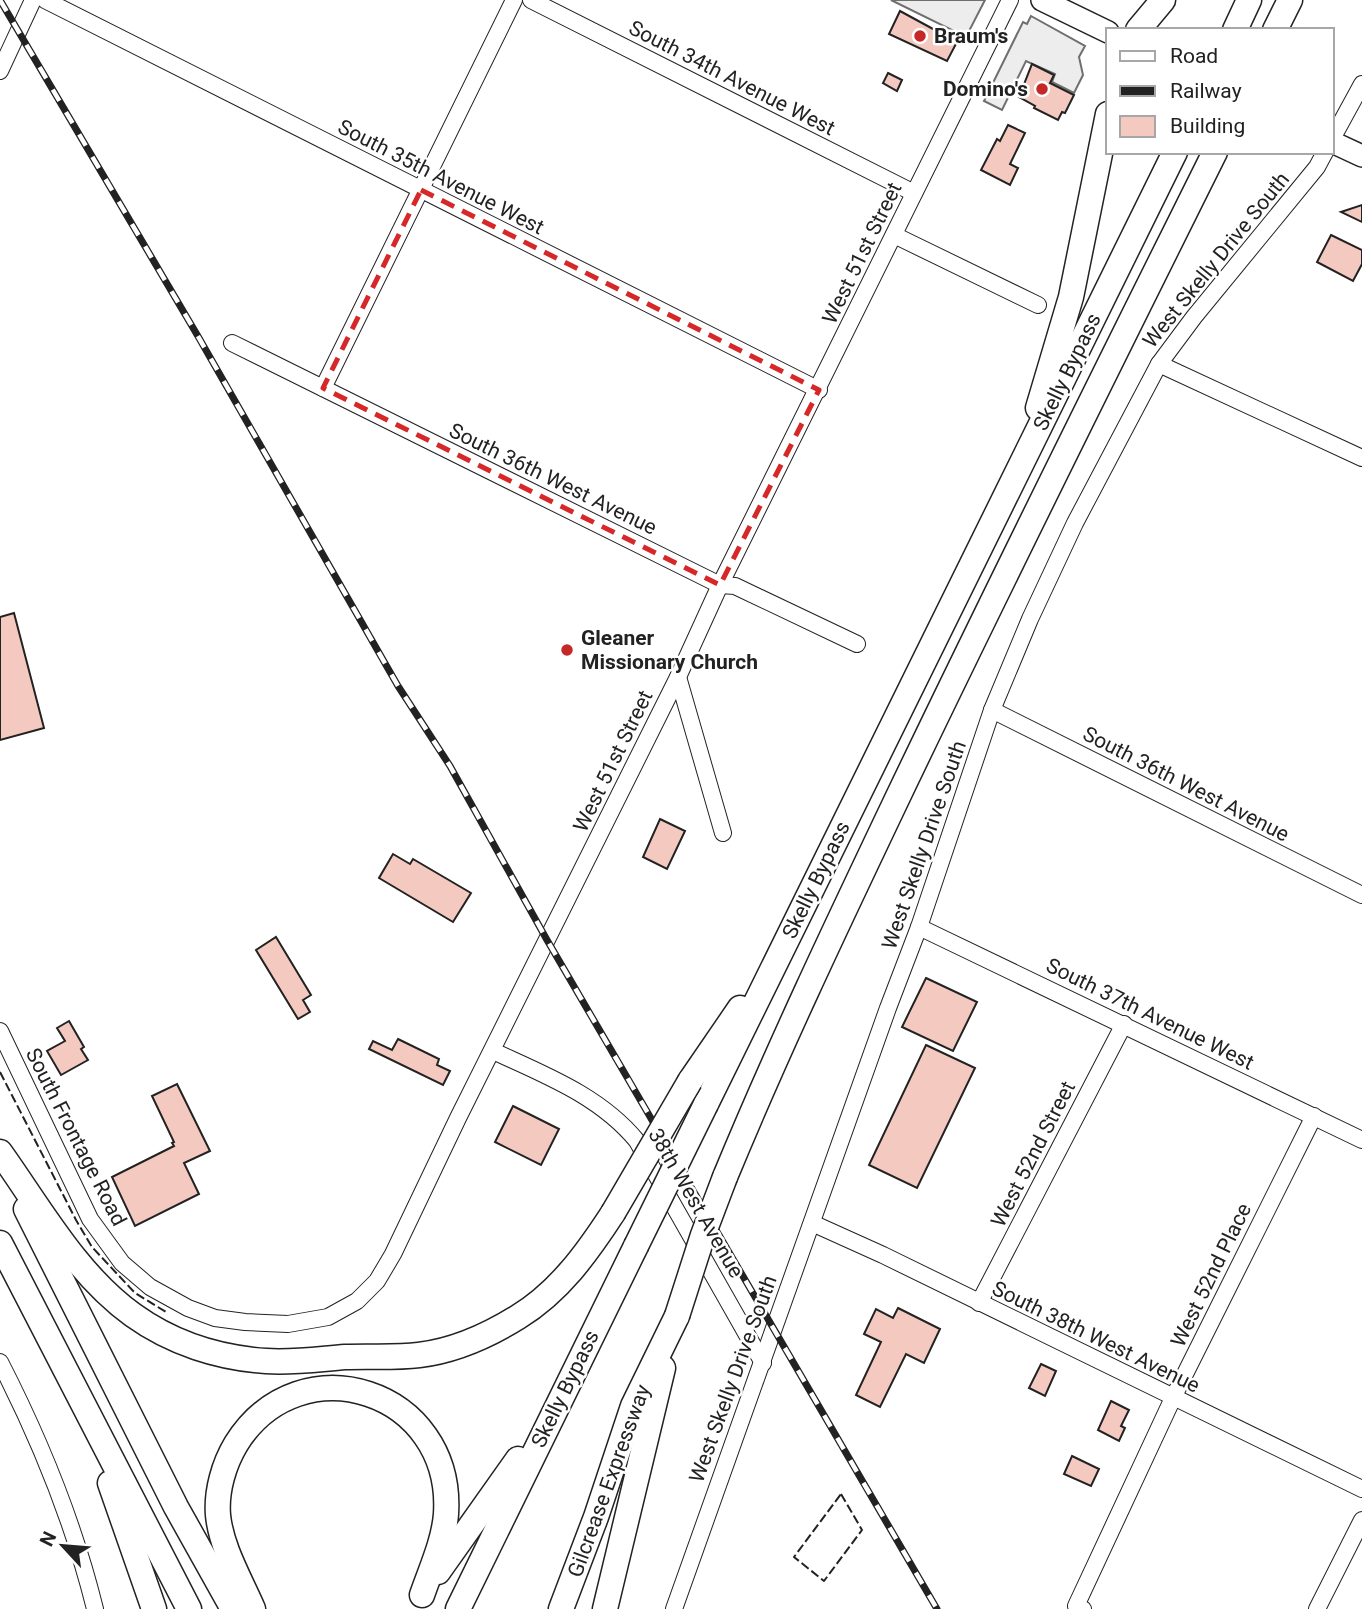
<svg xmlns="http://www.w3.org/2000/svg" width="1362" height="1609" font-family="Roboto,sans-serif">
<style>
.parking{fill:#ededed;stroke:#6f6f6f;stroke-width:2}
.building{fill:#f3c9c0;stroke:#222;stroke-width:2}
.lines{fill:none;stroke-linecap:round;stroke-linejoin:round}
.minor-casing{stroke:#222;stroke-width:18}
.major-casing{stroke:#222;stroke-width:24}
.highway-casing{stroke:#222;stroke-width:27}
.minor{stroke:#fff;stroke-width:16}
.major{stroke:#fff;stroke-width:21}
.highway{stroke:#fff;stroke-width:24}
.rail-casing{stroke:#222;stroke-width:7}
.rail{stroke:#fff;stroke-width:4.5;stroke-dasharray:13;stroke-linecap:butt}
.highway-bridge-casing{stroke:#222;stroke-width:27;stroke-linecap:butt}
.highway-bridge{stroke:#fff;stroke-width:24}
.fence{stroke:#222;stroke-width:2;stroke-dasharray:9 3.5;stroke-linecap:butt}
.marked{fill:none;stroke:#d62828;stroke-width:5;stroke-dasharray:14 9;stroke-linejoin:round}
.poi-dot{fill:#c62828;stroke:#fff;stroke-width:2.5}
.labels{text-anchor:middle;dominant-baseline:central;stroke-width:5;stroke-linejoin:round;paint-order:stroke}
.poi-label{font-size:21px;font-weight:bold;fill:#222;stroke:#fff;text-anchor:start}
.street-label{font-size:21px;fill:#222;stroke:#fff}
</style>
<rect width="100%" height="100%" fill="#fff"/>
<g class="parking">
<polygon points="891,0 985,0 966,37"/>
<polygon points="1031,16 1085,46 1079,57 1083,75 1074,93 1052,82 1055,74 1026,61 1002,110 984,101 1023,22 1027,24"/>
</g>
<g class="building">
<polygon points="900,11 957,42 947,61 889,34"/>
<polygon points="1032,64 1054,75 1050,83 1074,95 1065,113 1062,112 1058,120 1034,108 1035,106 1019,97"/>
<polygon points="888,73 902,80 897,91 883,83"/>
<polygon points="1008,125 1025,133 1010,164 1018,168 1010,185 981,170 997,139 1000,141"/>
<polygon points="1362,205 1362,222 1341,212"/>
<polygon points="1331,235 1362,250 1362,264 1353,281 1317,262"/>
<polygon points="14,613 44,728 0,740 0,617"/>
<polygon points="660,819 685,831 667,869 643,857"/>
<polygon points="393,854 410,864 413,859 471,893 453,922 379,878"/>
<polygon points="276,937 311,995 303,1000 310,1012 298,1019 256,950"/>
<polygon points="926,978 977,1002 953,1051 902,1027"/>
<polygon points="69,1021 84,1047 81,1049 88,1060 61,1075 47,1051 65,1041 57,1028"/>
<polygon points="398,1039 439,1059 437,1065 450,1071 443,1085 369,1049 373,1041 392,1050"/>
<polygon points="926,1045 975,1068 917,1188 869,1165"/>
<polygon points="177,1084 210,1151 184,1163 199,1194 135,1226 112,1177 174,1146 172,1143 174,1142 152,1096"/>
<polygon points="513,1106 559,1129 541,1165 495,1142"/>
<polygon points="898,1308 940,1329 924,1363 906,1354 880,1407 856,1395 881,1342 864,1334 876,1309 893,1318"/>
<polygon points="1041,1364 1056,1371 1045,1396 1029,1388"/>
<polygon points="1111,1401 1129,1410 1121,1426 1125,1428 1119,1441 1098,1430"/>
<polygon points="1072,1456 1099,1469 1091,1486 1064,1474"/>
</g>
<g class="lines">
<defs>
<g id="minor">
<polyline points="45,0 819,390"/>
<polyline points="531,0 914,193"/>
<polyline points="0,71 33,0"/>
<polyline points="1332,139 1362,84"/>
<polyline points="894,235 1038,305"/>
<polyline points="232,343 720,585 735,586 857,644"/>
<polyline points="1159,364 1362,458"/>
<polyline points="323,388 514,0"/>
<polyline points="678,677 723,833"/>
<polyline points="992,710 1362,895"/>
<polyline points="919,927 1362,1140"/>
<polyline points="0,1031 90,1219 122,1263 150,1287 188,1308 215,1318 245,1322 288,1324 328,1317 357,1301 377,1281 393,1254 458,1118 678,677 720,585 1010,0"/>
<path d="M493,1051C545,1075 600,1096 637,1141L763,1363"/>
<polyline points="812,1223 883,1255 1362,1489"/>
<polyline points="979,1303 1124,1024"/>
<path d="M0,1362C40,1440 74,1524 95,1609"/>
<polyline points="674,1609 888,1008 919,927 992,710 1030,619 1075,523 1159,364 1194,317 1317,167 1325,152"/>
<polyline points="1083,1609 1076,1606 1173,1398 1314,1116"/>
<polyline points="1317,1609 1362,1520"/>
</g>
<g id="major">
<polyline points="1042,0 1108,32"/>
<polyline points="1332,142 1362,156"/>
</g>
<g id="highway">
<polyline points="1138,30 1163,0"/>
<polyline points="1235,30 1249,0"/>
<polyline points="1275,30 1290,0"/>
<polyline points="1038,408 1071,297 1108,114"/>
<polyline points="690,1081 740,1008"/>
<polyline points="706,1104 1175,152"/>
<path d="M0,1152C40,1208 76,1274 133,1315C172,1343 219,1358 266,1361C292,1363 319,1359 345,1357C370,1356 395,1358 419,1355C453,1351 489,1335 518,1317C559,1292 587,1253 613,1213"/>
<path d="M725,1177C777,1051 836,927 895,803C999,585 1107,369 1215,152"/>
<polyline points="26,1209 176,1507 233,1609"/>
<polyline points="0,1243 189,1609"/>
<polyline points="110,1483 154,1609"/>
<polyline points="438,1572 518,1459"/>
<path d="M253,1609C240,1579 221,1547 218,1515C216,1491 224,1464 236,1444C300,1341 454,1390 446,1514C444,1541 431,1569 422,1595"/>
<polyline points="458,1609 636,1246"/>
<polyline points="561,1609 596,1517 633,1406 677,1316"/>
<polyline points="605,1609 663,1368"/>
</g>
</defs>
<use href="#minor" class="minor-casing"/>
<use href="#major" class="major-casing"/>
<use href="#highway" class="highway-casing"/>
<use href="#minor" class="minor"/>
<use href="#major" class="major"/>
<use href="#highway" class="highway"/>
<defs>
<polyline id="rail" points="0,0 199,338 398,686 450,766 547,940 937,1609"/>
</defs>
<use href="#rail" class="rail-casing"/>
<use href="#rail" class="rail"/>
<defs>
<g id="highway-bridge">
<polyline points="613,1213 690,1081"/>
<polyline points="636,1246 706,1104"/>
<polyline points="677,1316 703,1235 725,1177"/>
</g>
</defs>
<use href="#highway-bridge" class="highway-bridge-casing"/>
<use href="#highway-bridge" class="highway-bridge"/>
<g class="fence">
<polyline points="0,1072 76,1220 92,1247 135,1293 166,1312"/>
<polygon points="841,1494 862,1530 824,1581 794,1557"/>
</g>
</g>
<path class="marked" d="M421,190L819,390L720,585L323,388Z"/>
<g class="poi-dot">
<circle cx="920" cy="36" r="7"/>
<circle cx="1042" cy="89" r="7"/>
<circle cx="567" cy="650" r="7"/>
</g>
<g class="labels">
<g class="poi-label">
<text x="934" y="36">Braum's</text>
<text x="1028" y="89" text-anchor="end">Domino's</text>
<text x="581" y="638">Gleaner<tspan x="581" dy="24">Missionary Church</tspan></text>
</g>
<g class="street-label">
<text transform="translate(732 78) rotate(27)">South 34th Avenue West</text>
<text transform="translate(441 177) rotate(27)">South 35th Avenue West</text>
<text transform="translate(862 253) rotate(-64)">West 51st Street</text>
<text transform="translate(1216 260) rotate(-51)">West Skelly Drive South</text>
<text transform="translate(1067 372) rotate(-64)">Skelly Bypass</text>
<text transform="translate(553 479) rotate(26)">South 36th West Avenue</text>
<text transform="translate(613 761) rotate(-64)">West 51st Street</text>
<text transform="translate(1186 784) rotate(27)">South 36th West Avenue</text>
<text transform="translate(924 845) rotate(-71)">West Skelly Drive South</text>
<text transform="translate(816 880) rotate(-64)">Skelly Bypass</text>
<text transform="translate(1150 1014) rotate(26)">South 37th Avenue West</text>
<text transform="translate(76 1137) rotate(63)">South Frontage Road</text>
<text transform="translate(1033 1154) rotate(-63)">West 52nd Street</text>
<text transform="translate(696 1203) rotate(60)">38th West Avenue</text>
<text transform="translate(1211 1275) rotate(-64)">West 52nd Place</text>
<text transform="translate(1096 1337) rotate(26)">South 38th West Avenue</text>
<text transform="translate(733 1379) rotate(-70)">West Skelly Drive South</text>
<text transform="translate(565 1389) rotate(-64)">Skelly Bypass</text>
<text transform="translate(609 1481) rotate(-70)">Gilcrease Expressway</text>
</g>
</g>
<rect x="1106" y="28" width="228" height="126" fill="#ffffff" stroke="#a7a7a7" stroke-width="2"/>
<rect x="1120" y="51" width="35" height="10" fill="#ffffff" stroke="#a7a7a7" stroke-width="2"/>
<text x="1170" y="63" font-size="21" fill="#222222">Road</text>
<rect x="1120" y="86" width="35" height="10" fill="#222222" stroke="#a7a7a7" stroke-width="2"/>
<text x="1170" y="98" font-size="21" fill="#222222">Railway</text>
<rect x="1120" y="116" width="35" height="21" fill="#f3c9c0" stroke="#a7a7a7" stroke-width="2"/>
<text x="1170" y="133" font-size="21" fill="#222222">Building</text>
<g transform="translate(63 1546) rotate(296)" stroke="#ffffff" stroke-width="5" paint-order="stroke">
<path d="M0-5L12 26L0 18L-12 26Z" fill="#222222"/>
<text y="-10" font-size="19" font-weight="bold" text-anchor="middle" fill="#222222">N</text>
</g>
</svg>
